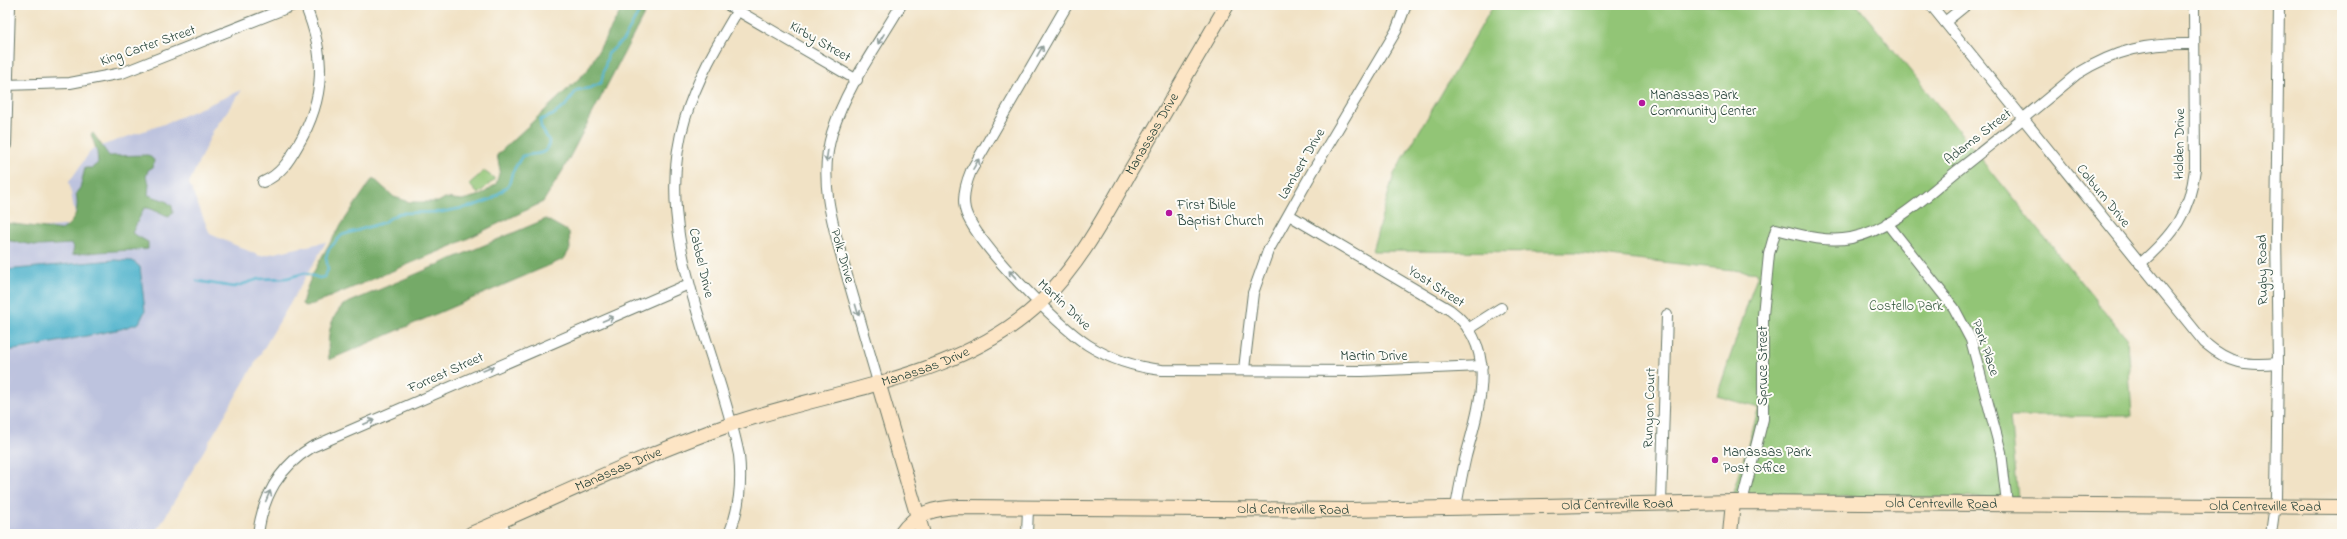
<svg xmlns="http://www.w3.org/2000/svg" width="2347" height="539" font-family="'Indie Flower',sans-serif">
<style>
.industrial{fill:#bdc3de}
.green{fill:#92c576;stroke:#588155}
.forest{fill:#75aa67;stroke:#4a744e}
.water{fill:#4cb1cb;stroke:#367780}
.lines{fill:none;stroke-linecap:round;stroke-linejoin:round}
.stream{stroke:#4cb1cb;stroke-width:2.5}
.street-casing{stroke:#687767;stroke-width:12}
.secondary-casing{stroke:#687767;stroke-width:16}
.street{stroke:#fff;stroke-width:10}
.secondary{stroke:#fde5c5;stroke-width:14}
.oneway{stroke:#8f9e9a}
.poi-dot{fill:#b5179e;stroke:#fdfcf7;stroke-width:1.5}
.labels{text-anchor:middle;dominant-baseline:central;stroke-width:4;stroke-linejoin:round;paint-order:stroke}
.street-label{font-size:14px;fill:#1f3d34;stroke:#fdfcf7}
.poi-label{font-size:14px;fill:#1f3d34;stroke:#fdfcf7;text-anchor:start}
.park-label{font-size:14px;fill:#3c5f44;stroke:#fdfcf7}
</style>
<rect width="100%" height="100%" fill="#fdfcf7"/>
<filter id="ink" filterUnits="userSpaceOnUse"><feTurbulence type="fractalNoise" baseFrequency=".025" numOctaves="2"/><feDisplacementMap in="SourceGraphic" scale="8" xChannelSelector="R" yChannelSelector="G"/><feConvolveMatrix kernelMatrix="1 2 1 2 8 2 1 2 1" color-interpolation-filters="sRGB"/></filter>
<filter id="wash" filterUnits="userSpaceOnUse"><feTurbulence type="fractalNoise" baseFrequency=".012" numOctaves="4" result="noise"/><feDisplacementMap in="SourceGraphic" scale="16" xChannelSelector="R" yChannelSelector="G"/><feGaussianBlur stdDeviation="0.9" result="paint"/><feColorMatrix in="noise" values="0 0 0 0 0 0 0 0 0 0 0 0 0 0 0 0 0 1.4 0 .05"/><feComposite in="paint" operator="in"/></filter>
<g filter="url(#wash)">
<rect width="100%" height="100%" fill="#f1e2c5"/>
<polygon class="industrial" points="242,90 213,131 189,183 210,234 260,256 326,242 155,534 5,534 5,230 77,225 69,182 92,149 164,124"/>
<g class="green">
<polygon points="1488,5 1857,5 2127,339 2132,416 2010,416 2018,498 1732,496 1759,408 1717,396 1758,273 1575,252 1372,251 1394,174 1492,8"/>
<polygon points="484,171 494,178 494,180 478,194 469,184"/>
</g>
<g class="forest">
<path d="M624,5H649L563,170L543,202L452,246L306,307L302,304C310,266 351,211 373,178L394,197L410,202H438L445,198L462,200L481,195L496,184L500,170L497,155L587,71Z"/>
<path d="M93,133L109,156L148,155L154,160L153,167L148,170L146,177L149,183L148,195L166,201L172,206L173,213L169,217C160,215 153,207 144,208L132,233L148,242V249C122,251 98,251 72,255L74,248L71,244L40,246L5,240V223L62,230C76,221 79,209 76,193L80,188L85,168H92L98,163L97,152L91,134Z"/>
<path d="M546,219L569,232L570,249L564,259L329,360C327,339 328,321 343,305Z"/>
</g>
<polygon class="water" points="114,260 133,261 140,267 145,311 139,323 121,329 27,348 5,351 5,270"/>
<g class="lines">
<path class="stream" d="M197,281L234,287L259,279L287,278L305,273L319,278L324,277L328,270L326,257L329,249L342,235L382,223L399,213L442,212L473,206L492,199L509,185L512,173L522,156C533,153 549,157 549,141L541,127L540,120L553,115L565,106L577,90L590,88L601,83L608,54L624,39L643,5"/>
</g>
</g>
<g filter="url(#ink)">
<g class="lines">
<defs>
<g id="street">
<polyline points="728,5 857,80"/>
<path d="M1067,5L971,171C966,183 962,196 965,209C972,240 1059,327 1088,345C1110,359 1135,367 1162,370L1362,371L1482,366"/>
<path d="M1931,5L2205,343C2230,364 2246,366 2278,363"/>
<polyline points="1945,22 1966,5"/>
<polyline points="5,85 70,83 122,73 294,5"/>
<polyline points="6,145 10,5"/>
<path d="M263,182C280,175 289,161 298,145C326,97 326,55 305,5"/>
<path d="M1289,215L1450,310C1500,347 1479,407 1466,456C1462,473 1459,490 1456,507"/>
<polyline points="1887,223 1954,308 1971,340 2001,452 2007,504"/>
<path d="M2140,264C2173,235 2190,213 2195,169L2194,5"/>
<polyline points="1468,329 1501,308"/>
<polyline points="1244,369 1253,293 1268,251 1314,169 1396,31 1406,5"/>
<path d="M878,382C868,348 858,313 848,279C835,232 817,183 832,133C846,87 877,46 901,5"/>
<polyline points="1661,502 1667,315"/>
<path d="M1742,502L1763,419V315L1769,254L1776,229C1800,235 1826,243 1851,238C1893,229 1925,197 1957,171C1998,139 2038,107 2077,74C2117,49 2148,43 2194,44"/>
<polyline points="501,521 506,534"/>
<path d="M258,534C263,496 279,467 312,447L689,284"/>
<path d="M729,534C740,508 742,483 739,455C717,346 650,232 685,119C697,78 719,42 741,5"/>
<polyline points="1027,534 1028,508"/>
<polyline points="2271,534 2276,497 2278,363 2276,233 2279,5"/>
</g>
<g id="secondary">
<polyline points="878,382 923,534"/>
<path id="s1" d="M471,534C557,497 643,455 732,424C834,389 960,379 1041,302C1080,264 1105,216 1131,170C1163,115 1195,60 1227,5"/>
<path id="s2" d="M901,534C916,512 935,508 960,507L1351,510L1735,502L2342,507"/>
<polyline points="1730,534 1733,502"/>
</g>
</defs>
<use href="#street" class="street-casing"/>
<use href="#secondary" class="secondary-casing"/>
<use href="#street" class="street"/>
<use href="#secondary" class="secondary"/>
</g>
<defs><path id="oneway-shaft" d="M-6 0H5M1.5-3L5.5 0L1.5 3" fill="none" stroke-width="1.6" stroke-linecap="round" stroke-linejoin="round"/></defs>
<g class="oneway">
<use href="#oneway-shaft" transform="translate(881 39) rotate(121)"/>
<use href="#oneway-shaft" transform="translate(1040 51) rotate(-60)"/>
<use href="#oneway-shaft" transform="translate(827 156) rotate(98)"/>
<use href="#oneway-shaft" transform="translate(976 164) rotate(-60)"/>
<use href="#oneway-shaft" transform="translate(1013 275) rotate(-133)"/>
<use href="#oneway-shaft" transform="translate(857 310) rotate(74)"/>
<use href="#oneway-shaft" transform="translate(608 319) rotate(-23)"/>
<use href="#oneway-shaft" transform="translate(488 369) rotate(-23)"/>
<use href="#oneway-shaft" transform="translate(369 422) rotate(-24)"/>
<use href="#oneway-shaft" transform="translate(268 496) rotate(-67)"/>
</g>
</g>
<g class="poi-dot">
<circle cx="1642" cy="103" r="4"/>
<circle cx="1169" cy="213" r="4"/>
<circle cx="1715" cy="460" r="4"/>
</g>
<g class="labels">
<g class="street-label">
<text transform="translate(820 42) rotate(30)">Kirby Street</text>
<text transform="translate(148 46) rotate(-19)">King Carter Street</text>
<text stroke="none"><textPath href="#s1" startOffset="821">Manassas Drive</textPath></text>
<text transform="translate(1978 137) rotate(-38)">Adams Street</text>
<text transform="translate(2180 144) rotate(-89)">Holden Drive</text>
<text transform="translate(1302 164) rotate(-60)">Lambert Drive</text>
<text transform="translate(2103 196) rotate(51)">Colburn Drive</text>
<text transform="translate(842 256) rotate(74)">Polk Drive</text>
<text transform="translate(701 263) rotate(77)">Cabbel Drive</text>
<text transform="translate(2263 270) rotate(-91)">Rugby Road</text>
<text transform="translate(1436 287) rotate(33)">Yost Street</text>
<text transform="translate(1064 305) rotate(43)">Martin Drive</text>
<text transform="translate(1985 348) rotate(71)">Park Place</text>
<text x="1374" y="356">Martin Drive</text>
<text stroke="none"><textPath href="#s1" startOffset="485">Manassas Drive</textPath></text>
<text transform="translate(1763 366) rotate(-90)">Spruce Street</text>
<text transform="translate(446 373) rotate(-24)">Forrest Street</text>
<text transform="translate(1650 408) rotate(-88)">Runyon Court</text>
<text stroke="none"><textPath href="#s1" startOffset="161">Manassas Drive</textPath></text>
<text stroke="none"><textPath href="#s2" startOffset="725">Old Centreville Road</textPath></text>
<text stroke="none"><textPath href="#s2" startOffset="1049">Old Centreville Road</textPath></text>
<text stroke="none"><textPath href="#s2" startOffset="1373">Old Centreville Road</textPath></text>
<text stroke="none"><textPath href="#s2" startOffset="401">Old Centreville Road</textPath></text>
</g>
<g class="poi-label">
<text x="1650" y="95">Manassas Park<tspan x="1650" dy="16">Community Center</tspan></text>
<text x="1177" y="205">First Bible<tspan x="1177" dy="16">Baptist Church</tspan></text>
<text x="1723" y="452">Manassas Park<tspan x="1723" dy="16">Post Office</tspan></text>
</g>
<g class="park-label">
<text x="1906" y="306">Costello Park</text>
</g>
</g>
<rect width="2347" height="539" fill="none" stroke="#fdfcf7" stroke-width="20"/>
</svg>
